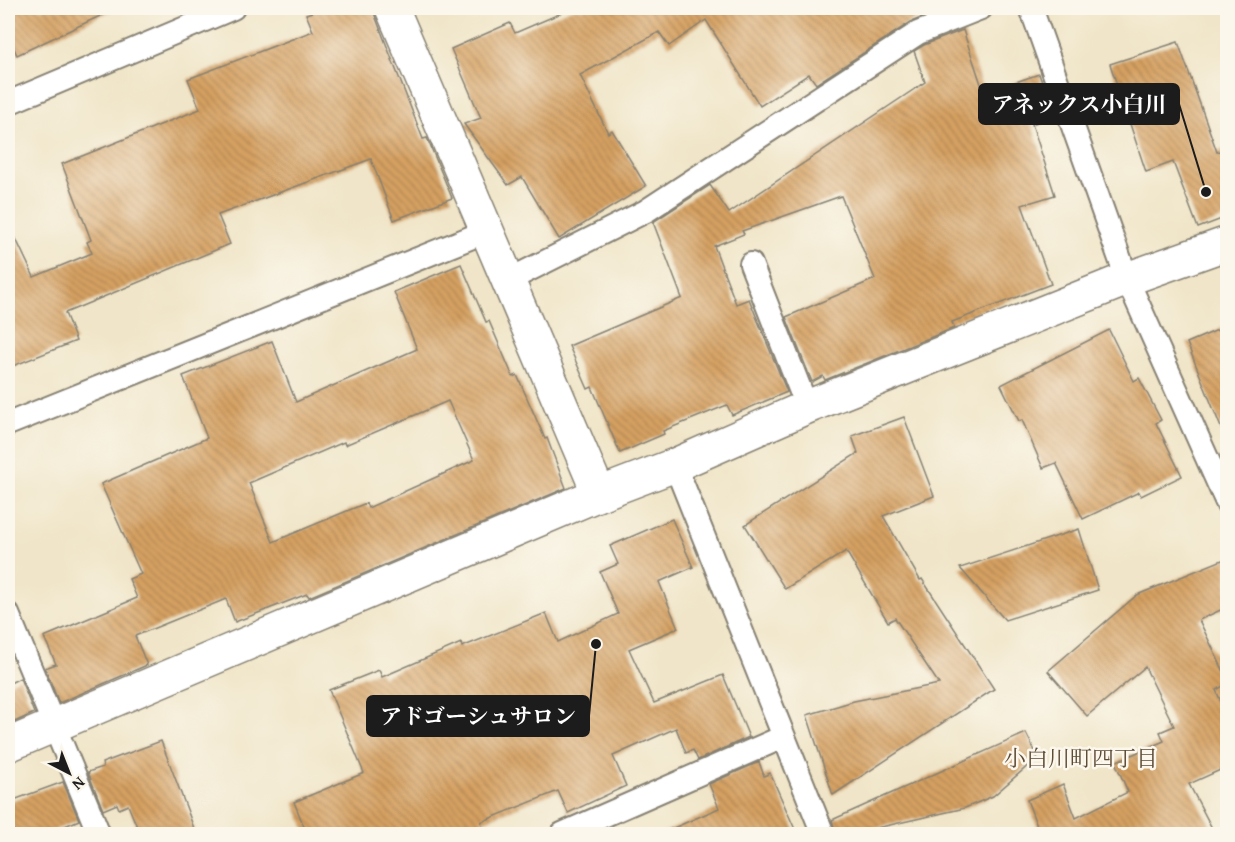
<svg xmlns="http://www.w3.org/2000/svg" width="1235" height="842" font-family="'Gentium Book Plus','Noto Serif JP',serif">
<style>
.building{fill:url(#building-back-hatch);fill-rule:evenodd}
.lines{fill:none;stroke-linecap:round;stroke-linejoin:round}
.lane-casing{stroke:#868072;stroke-width:26}
.street-casing{stroke:#868072;stroke-width:36}
.lane{stroke:#fff;stroke-width:22}
.street{stroke:#fff;stroke-width:33}
.labels{text-anchor:middle;dominant-baseline:central;stroke-width:5;stroke-linejoin:round;paint-order:stroke}
.neighbourhood-label{font-size:22px;fill:#5d4b34;stroke:#fbf7ec}
.leader{fill:none;stroke:#1c1c1c;stroke-width:2}
.callout-dot{fill:#1c1c1c;stroke:#fbf7ec;stroke-width:2}
.callout{fill:#1c1c1c;stroke:#1c1c1c;stroke-width:2}
.callout-label{font-size:22px;text-anchor:middle;font-weight:bold;fill:#fff}
</style>
<defs>
<pattern id="building-back-hatch" width="6" height="6" patternUnits="userSpaceOnUse" patternTransform="scale(1.5)"><rect width="6" height="6" fill="#d6a162"/><path d="M-1 5l2 2M0 0l6 6M5-1l2 2" fill="none" stroke="#ad8250"/></pattern>
</defs>
<rect width="100%" height="100%" fill="#fbf7ec"/>
<filter id="ink" filterUnits="userSpaceOnUse"><feTurbulence type="fractalNoise" baseFrequency=".0167" numOctaves="2"/><feDisplacementMap in="SourceGraphic" scale="12" xChannelSelector="R" yChannelSelector="G"/><feConvolveMatrix kernelMatrix="1 2 1 2 8 2 1 2 1" color-interpolation-filters="sRGB"/></filter>
<filter id="wash" filterUnits="userSpaceOnUse"><feTurbulence type="fractalNoise" baseFrequency=".008" numOctaves="4" result="noise"/><feDisplacementMap in="SourceGraphic" scale="24" xChannelSelector="R" yChannelSelector="G"/><feGaussianBlur stdDeviation="1.35" result="paint"/><feColorMatrix in="noise" values="0 0 0 0 0 0 0 0 0 0 0 0 0 0 0 0 0 1.4 0 .05"/><feComposite in="paint" operator="in"/></filter>
<g filter="url(#wash)">
<rect width="100%" height="100%" fill="#f0e5c8"/>
<g id="blocks">
<g class="building">
<polygon points="8,8 117,8 17,55 8,35"/>
<polygon points="324,8 372,8 423,139 427,138 452,198 394,220 371,159 218,215 230,244 65,313 76,341 8,368 8,222 34,277 92,253 87,242 91,240 62,164 200,109 188,79 313,31 306,14"/>
<polygon points="573,8 946,8 911,22 816,84 809,74 760,106 706,20 669,46 659,32 580,75 608,133 612,130 646,186 559,239 522,177 508,185 464,124 481,118 451,49 510,23 515,33"/>
<polygon points="963,30 984,93 1039,74 1054,116 1032,124 1055,195 1022,205 1051,284 952,322 954,328 825,380 823,376 812,382 786,317 875,279 841,196 742,231 744,234 714,246 736,304 749,299 787,392 732,415 727,405 663,431 664,434 620,453 592,387 588,389 569,346 682,298 653,222 710,185 729,213 925,82 914,51 924,45"/>
<polygon points="1178,42 1217,152 1227,148 1227,217 1198,228 1173,162 1146,172 1110,64"/>
<path d="M461,264L486,322L489,321L513,377L517,375L545,439L547,438L566,488L309,597L307,594L235,622L226,599L135,636L147,665L59,703L45,668L56,664L44,637L137,598L129,579L141,574L101,484L207,438L183,376L272,341L296,402L417,349L394,292ZM448,401L474,460L368,508L366,503L273,542L249,483L344,442L345,445Z"/>
<polygon points="1227,326 1227,440 1226,440 1187,343"/>
<polygon points="1109,330 1134,381 1139,378 1161,420 1156,423 1182,476 1141,496 1139,492 1083,519 1056,463 1043,468 1022,420 1019,421 1001,385"/>
<polygon points="904,417 934,496 883,516 920,580 922,579 994,689 833,795 807,715 854,701 939,684 895,618 888,622 846,551 785,589 745,525 858,453 852,436"/>
<polygon points="672,519 693,567 659,582 678,628 629,649 654,703 723,675 749,737 698,760 693,750 686,753 676,728 613,756 626,786 568,813 558,791 481,822 483,827 464,834 307,834 294,802 364,773 329,690 379,670 382,677 461,643 462,647 546,613 558,642 618,614 600,572 618,564 610,546"/>
<polygon points="1079,529 1098,590 1005,620 960,568"/>
<polygon points="1227,558 1227,607 1199,620 1227,678 1227,684 1216,690 1227,716 1227,767 1189,784 1215,834 1040,834 1027,800 1063,784 1076,818 1128,792 1115,762 1164,741 1160,732 1174,726 1145,667 1087,716 1048,671 1137,595"/>
<polygon points="20,678 34,713 8,725 8,684"/>
<polygon points="1026,733 1038,757 993,796 965,808 850,834 836,834 832,820"/>
<polygon points="161,741 188,812 196,834 140,834 128,805 119,809 117,804 103,810 88,772 103,767 102,763"/>
<polygon points="759,762 764,776 770,773 797,834 660,834 719,808 709,784"/>
<polygon points="63,782 79,820 46,834 15,834 8,812 8,802"/>
</g>
</g>
</g>
<g filter="url(#ink)">
<use href="#blocks" fill-opacity="0" stroke="#868072" stroke-width="1.5"/>
<g class="lines">
<defs>
<g id="lane">
<polyline points="1031,8 1127,279 1228,505"/>
<polyline points="8,103 233,8"/>
<polyline points="751,264 807,407"/>
<polyline points="507,281 646,211 918,33 981,8"/>
<polyline points="8,424 487,231"/>
<polyline points="675,465 823,834"/>
<polyline points="8,614 99,834"/>
<polyline points="562,834 783,737"/>
</g>
<g id="street">
<polyline points="392,8 599,494"/>
<polyline points="8,745 599,494 675,465 807,407 1127,279 1228,243"/>
</g>
</defs>
<use href="#lane" class="lane-casing"/>
<use href="#street" class="street-casing"/>
<use href="#lane" class="lane"/>
<use href="#street" class="street"/>
</g>
</g>
<g class="labels">
<g class="neighbourhood-label">
<text x="1081" y="758">小白川町四丁目</text>
</g>
</g>
<path class="leader" d="M1206 192L1179 104M596 644L589 716"/>
<g class="callout-dot">
<circle cx="1206" cy="192" r="6"/>
<circle cx="596" cy="644" r="6"/>
</g>
<g class="callout">
<rect x="979" y="84" width="200" height="40" rx="6"/>
<rect x="367" y="696" width="222" height="40" rx="6"/>
</g>
<g class="callout-label">
<text x="1079" y="112">アネックス小白川</text>
<text x="478" y="724">アドゴーシュサロン</text>
</g>
<rect width="1235" height="842" fill="none" stroke="#fbf7ec" stroke-width="30"/>
<g transform="translate(69 773) rotate(138)" stroke="#fbf7ec" stroke-width="4.5" paint-order="stroke">
<path d="M0-4.5L10 22L0 15L-10 22Z" fill="#1c1c1c"/>
<text y="-9" font-size="16" font-weight="bold" text-anchor="middle" fill="#1c1c1c">N</text>
</g>
</svg>
